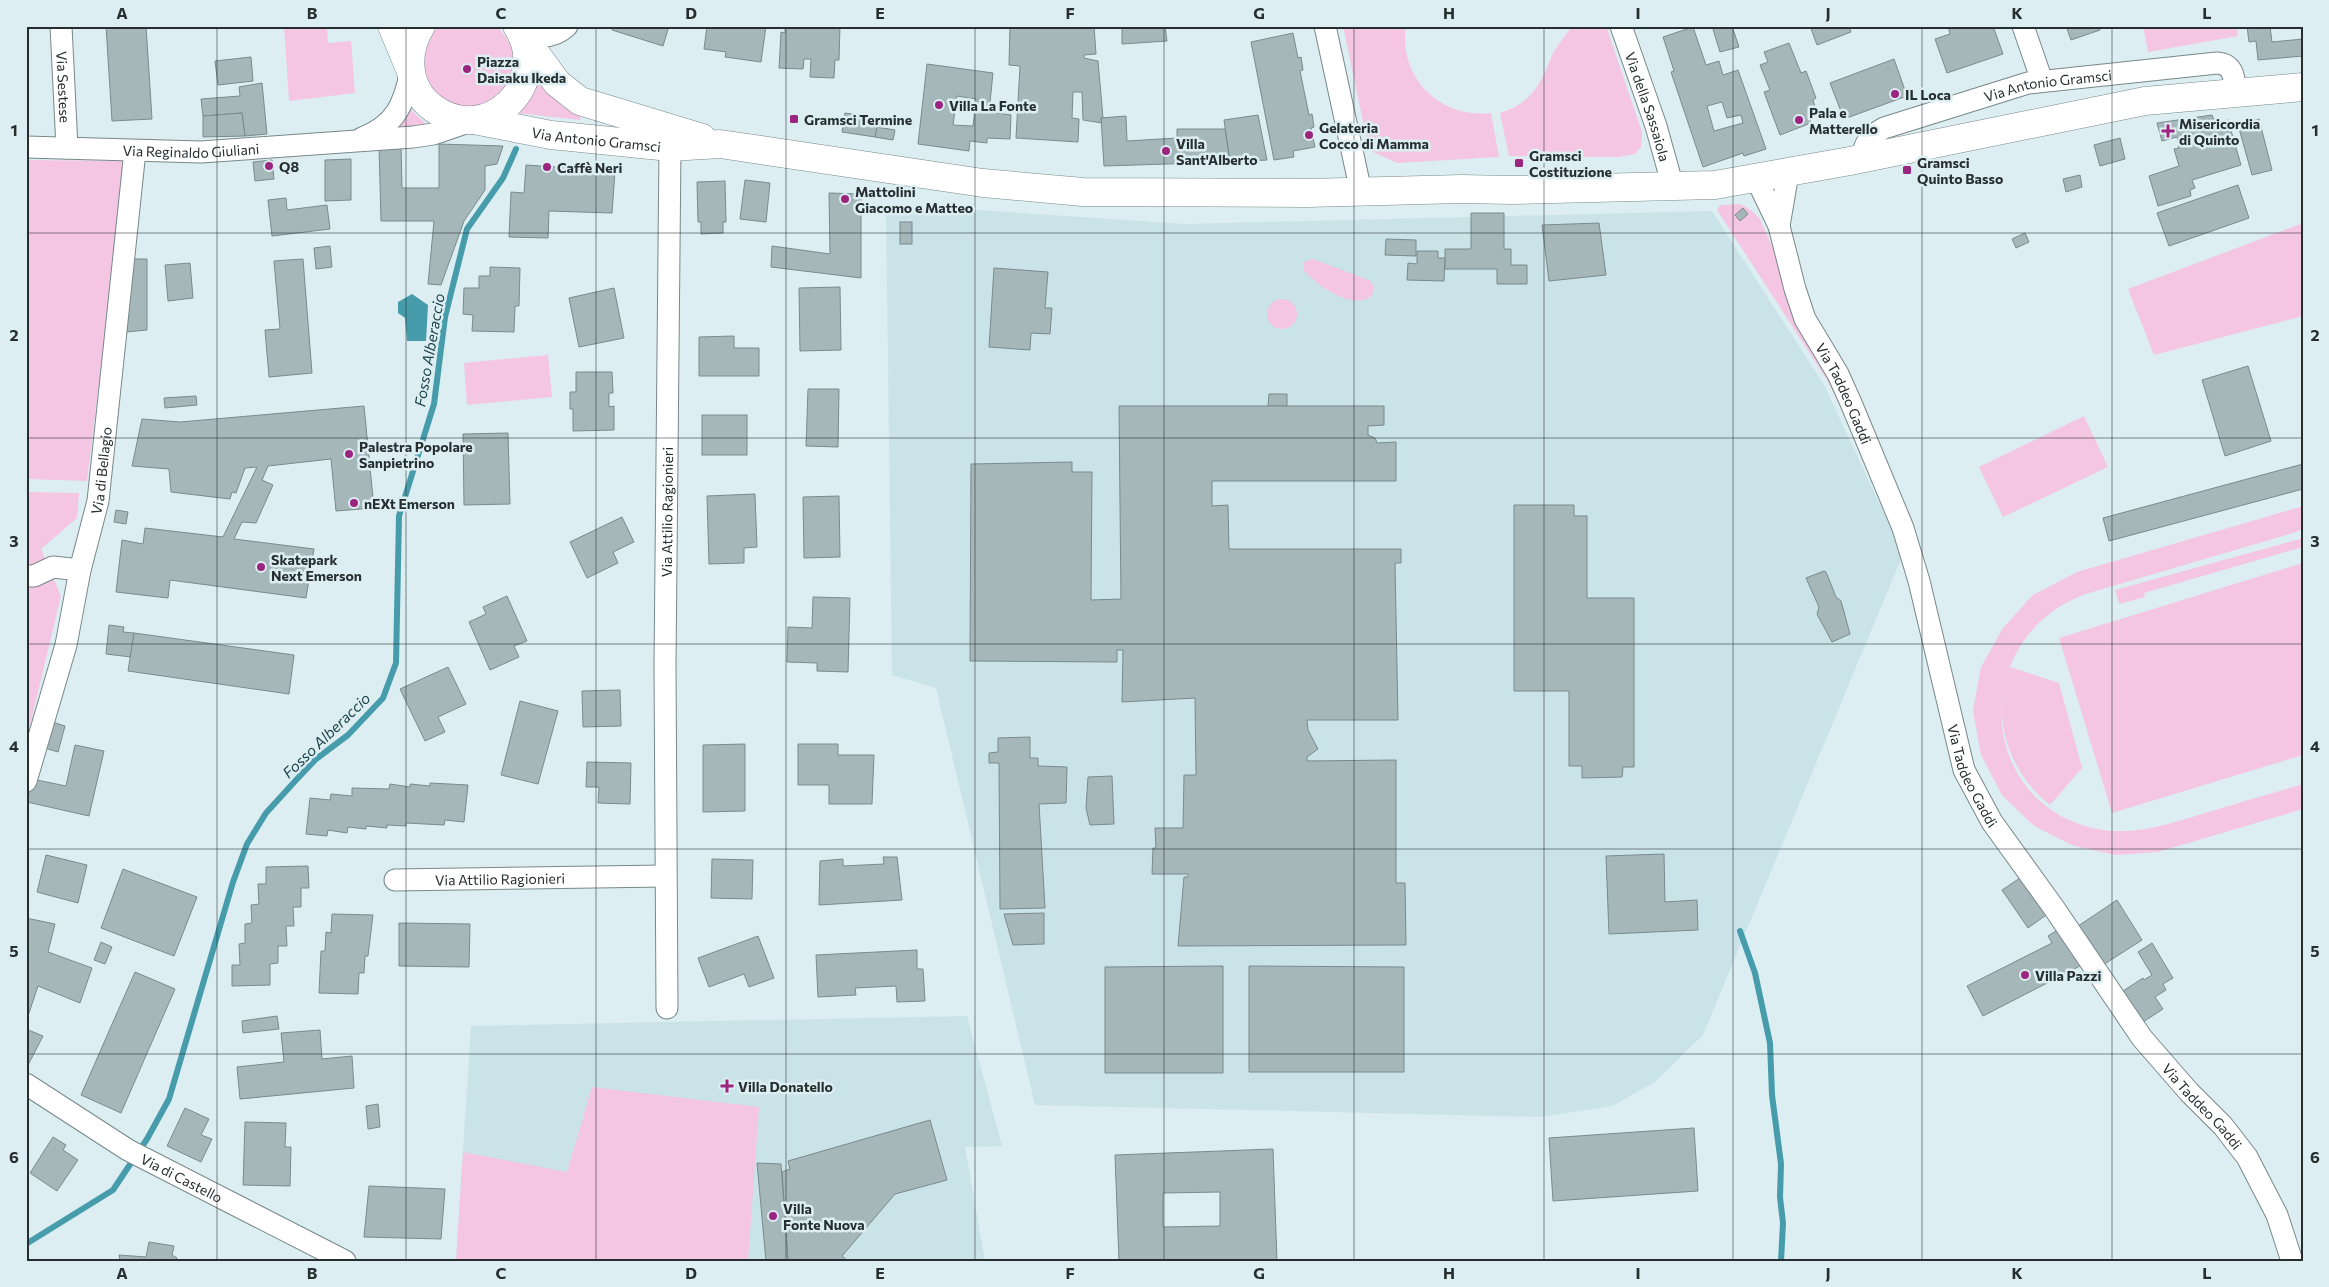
<svg xmlns="http://www.w3.org/2000/svg" width="2329" height="1287" font-family="Commissioner,sans-serif">
<style>
.built{fill:#c9e3e8}
.green{fill:#f4c6e3}
.water{fill:#469cab}
.lines{fill:none;stroke-linecap:round;stroke-linejoin:round}
.stream{stroke:#469cab;stroke-width:6}
.building{fill:#a6b7ba;stroke:#7a8a8d;fill-rule:evenodd}
.minor-casing{stroke:#78888b;stroke-width:23}
.major-casing{stroke:#78888b;stroke-width:29}
.minor{stroke:#fff;stroke-width:21}
.major{stroke:#fff;stroke-width:28}
.grid{fill:none;stroke:#272e2f;stroke-width:1;stroke-opacity:0.55}
.poi-dot{fill:#9c257f;stroke:#dceef2;stroke-width:2}
.labels{text-anchor:middle;dominant-baseline:central;stroke-width:5;stroke-linejoin:round;paint-order:stroke}
.poi-label{font-size:14px;font-weight:bold;fill:#272e2f;stroke:#dceef2;text-anchor:start}
.street-label{font-size:14px;fill:#272e2f;stroke:#dceef2}
.water-label{font-size:15px;font-style:italic;fill:#1b4249;stroke:#dceef2}
.neatline{fill:none;stroke:#272e2f;stroke-width:2}
.grid-label{font-size:16px;text-anchor:middle;font-weight:bold;fill:#272e2f}
</style>
<rect width="100%" height="100%" fill="#dceef2"/>
<g class="built">
<polygon points="886,204 1185,224 1712,211 1824,385 1903,554 1703,1035 1655,1082 1612,1106 1541,1117 1035,1105 936,688 892,675"/>
<polygon points="967,1016 1002,1146 965,1147 985,1261 456,1261 471,1026"/>
</g>
<g class="green">
<polygon points="284,26 327,26 328,43 351,41 355,93 289,101"/>
<path d="M438,26H496C511,39 520,61 512,80C507,90 491,101 484,109L448,108L421,76L425,41Z"/>
<path d="M1343,26H1406C1398,77 1440,119 1491,113L1499,157L1397,163L1369,150Z"/>
<path d="M1572,26H1606L1642,132L1641,147L1635,154L1618,157L1509,156L1500,113C1532,103 1541,84 1552,55C1557,45 1566,35 1572,26Z"/>
<polygon points="2143,26 2237,26 2238,36 2148,52"/>
<path d="M538,79L581,116L580,120L517,113C527,103 534,94 538,79Z"/>
<polygon points="410,109 427,125 394,130"/>
<polygon points="26,160 126,161 87,481 26,479"/>
<polygon points="1740,204 1751,210 1760,219 1856,436 1827,380 1717,210 1720,205"/>
<polygon points="2303,223 2303,316 2154,355 2128,289"/>
<path d="M1313,259L1371,281L1374,287L1372,296C1351,311 1316,285 1303,269L1304,262Z"/>
<circle cx="1282" cy="314" r="15"/>
<polygon points="548,355 552,397 467,405 464,363"/>
<polygon points="2084,416 2108,467 2003,517 1979,467"/>
<polygon points="26,492 79,493 77,518 41,549 61,596 26,742"/>
<path d="M2303,506V529L2293,533L2089,593C1969,633 1973,803 2097,829C2136,837 2174,822 2212,811C2242,802 2272,793 2303,784V809L2158,852L2116,855L2074,846L2034,826L2002,795L1981,755L1973,711L1981,667L2003,628L2033,595L2077,572Z"/>
<polygon points="2303,538 2303,547 2144,593 2145,597 2119,604 2115,590"/>
<polygon points="2303,563 2303,755 2112,813 2059,638"/>
<path d="M2010,667L2059,683L2082,768L2050,805C2010,774 1989,716 2010,667Z"/>
<polygon points="592,1087 759,1107 748,1261 456,1261 463,1152 567,1172"/>
</g>
<polygon class="water" points="412,294 428,305 426,341 407,341 405,318 398,313 398,302"/>
<g class="lines">
<g class="stream">
<polyline points="1740,931 1755,973 1770,1043 1772,1095 1781,1164 1780,1197 1783,1223 1781,1261"/>
<polyline points="26,1244 113,1190 147,1139 169,1099 233,882 247,844 266,813 297,779 316,759 348,735 383,698 396,663 399,516 434,404 445,317 467,229 503,178 516,149"/>
</g>
</g>
<g class="building">
<polygon points="106,26 146,26 152,119 112,121"/>
<polygon points="613,26 669,26 663,46 612,30"/>
<polygon points="707,26 766,26 761,62 725,57 726,52 704,49"/>
<polygon points="785,26 840,26 839,60 835,60 834,78 810,77 811,59 804,59 803,69 779,68 781,32 785,33"/>
<polygon points="941,26 979,26 941,28"/>
<polygon points="1010,26 1094,26 1096,54 1084,55 1084,58 1098,61 1103,118 1101,118 1102,123 1083,120 1082,92 1073,92 1072,118 1079,119 1078,142 1016,138 1020,66 1009,65"/>
<polygon points="1119,26 1165,26 1167,41 1122,44 1122,29"/>
<polygon points="1712,26 1732,26 1739,47 1720,52"/>
<polygon points="1810,26 1849,26 1851,32 1817,45"/>
<polygon points="1948,26 1993,26 2003,54 1947,73 1935,39 1950,34"/>
<polygon points="2066,26 2099,26 2100,30 2071,40"/>
<polygon points="2247,26 2270,26 2272,42 2303,39 2303,56 2258,60 2256,41 2249,42"/>
<path d="M1693,27L1706,65L1719,61L1723,75L1738,70L1766,149L1744,156L1743,153L1703,167L1671,72L1674,71L1663,37ZM1722,102L1727,118L1741,115L1743,123L1714,131L1707,106Z"/>
<polygon points="1293,33 1298,58 1301,57 1303,70 1300,71 1309,115 1312,114 1314,127 1311,128 1315,147 1293,151 1294,157 1274,160 1251,42"/>
<polygon points="1789,43 1801,73 1806,71 1816,98 1813,100 1816,110 1812,111 1814,117 1810,119 1811,123 1780,135 1764,92 1770,90 1760,65 1768,62 1764,52"/>
<polygon points="251,57 253,81 218,85 215,61"/>
<polygon points="1894,59 1907,96 1844,119 1830,83"/>
<path d="M927,64L993,73L989,112L1011,115L1010,139L987,138V143L970,141L969,151L918,144ZM957,96L976,99L973,126L953,125Z"/>
<polygon points="262,83 267,134 245,136 242,113 203,116 201,99 240,96 239,87"/>
<polygon points="242,113 245,136 203,137 203,116"/>
<polygon points="845,113 879,118 875,137 842,132"/>
<polygon points="1258,115 1267,160 1230,162 1224,120"/>
<polygon points="2212,115 2215,123 2228,120 2241,165 2192,180 2195,188 2190,190 2191,196 2158,206 2149,176 2179,166 2174,149 2179,148 2177,137 2162,141 2157,123"/>
<polygon points="1126,116 1127,141 1177,138 1177,129 1225,129 1230,162 1104,166 1101,118"/>
<polygon points="2259,119 2272,170 2252,175 2238,125"/>
<polygon points="877,127 895,130 893,140 875,137"/>
<polygon points="2120,138 2125,159 2100,166 2094,145"/>
<polygon points="439,144 503,146 497,164 485,166 485,190 464,221 441,285 428,284 434,221 381,221 379,146 401,145 402,188 439,188"/>
<polygon points="351,159 351,200 325,201 325,160"/>
<polygon points="272,160 274,179 255,181 253,162"/>
<polygon points="526,165 615,171 612,213 549,211 548,238 509,237 511,192 524,193"/>
<polygon points="2080,175 2082,187 2066,192 2063,179"/>
<polygon points="745,180 770,183 766,222 740,219"/>
<polygon points="725,181 726,222 723,222 723,233 701,234 701,222 698,222 697,182"/>
<polygon points="2238,185 2249,218 2169,246 2157,213"/>
<polygon points="829,193 861,194 861,278 771,267 772,246 830,254"/>
<polygon points="286,198 287,210 327,205 330,229 272,236 268,200"/>
<polygon points="1743,208 1748,214 1740,221 1735,215"/>
<polygon points="1471,213 1504,213 1504,249 1511,249 1511,265 1527,265 1527,284 1497,284 1497,269 1445,269 1445,249 1471,249"/>
<rect x="900" y="222" width="12" height="22"/>
<polygon points="1599,223 1606,275 1549,281 1542,225"/>
<polygon points="2025,233 2029,242 2016,248 2012,239"/>
<polygon points="1386,239 1416,240 1416,256 1385,255"/>
<polygon points="330,246 332,267 316,269 314,248"/>
<polygon points="1417,251 1438,251 1438,258 1445,258 1444,281 1407,280 1408,263 1417,264"/>
<polygon points="134,259 147,259 147,330 126,332"/>
<polygon points="303,259 312,373 269,377 265,330 280,329 274,261"/>
<polygon points="190,263 193,298 168,301 165,265"/>
<polygon points="490,267 520,268 519,306 515,306 514,332 472,331 473,315 463,314 464,288 479,288 479,276 490,276"/>
<polygon points="994,268 1048,272 1045,308 1052,308 1050,334 1031,333 1030,350 989,347"/>
<polygon points="840,287 841,350 800,351 799,288"/>
<polygon points="614,288 624,338 579,347 569,298"/>
<polygon points="734,336 734,348 759,348 759,376 699,376 699,337"/>
<polygon points="2248,366 2271,441 2225,456 2202,380"/>
<polygon points="576,372 612,372 613,393 609,393 609,407 614,406 614,430 573,431 573,409 570,409 570,392 576,392"/>
<polygon points="808,389 839,389 838,447 806,446"/>
<polygon points="1269,394 1287,394 1287,406 1268,406"/>
<polygon points="196,396 197,405 165,408 164,398"/>
<polygon points="364,406 374,508 336,511 331,459 268,466 262,480 273,485 256,523 242,522 234,539 314,549 306,598 170,580 168,598 116,592 122,540 143,544 145,528 223,537 257,467 245,468 236,493 232,492 230,499 171,492 169,469 132,466 142,419 180,422"/>
<polygon points="1119,406 1384,406 1384,425 1368,426 1368,435 1375,438 1377,443 1396,442 1396,481 1212,481 1212,506 1228,505 1229,549 1401,549 1401,563 1395,563 1398,720 1307,720 1308,730 1318,749 1307,757 1307,761 1396,760 1396,883 1405,883 1406,945 1178,946 1184,877 1188,877 1188,874 1152,874 1153,848 1156,848 1155,828 1183,828 1184,775 1196,775 1195,698 1122,702 1123,650 1117,650 1117,662 970,661 971,464 1072,462 1072,472 1092,472 1091,600 1121,599"/>
<rect x="702" y="415" width="45" height="40"/>
<polygon points="508,433 510,504 464,505 463,434"/>
<polygon points="2303,464 2303,489 2109,541 2103,518"/>
<polygon points="755,494 757,547 744,548 744,563 709,564 707,496"/>
<polygon points="839,496 840,557 804,558 803,497"/>
<polygon points="1514,505 1574,505 1574,516 1587,516 1587,598 1634,598 1634,767 1623,767 1622,777 1582,778 1582,766 1569,766 1569,691 1514,691"/>
<polygon points="116,510 128,512 126,524 114,522"/>
<polygon points="622,517 634,542 613,552 618,563 587,578 570,542"/>
<polygon points="1824,571 1826,572 1836,597 1841,601 1850,634 1832,642 1817,614 1819,607 1806,578"/>
<polygon points="507,596 527,641 514,646 519,657 490,670 469,622 486,614 483,607"/>
<polygon points="813,597 850,598 848,672 817,671 817,663 787,662 788,627 812,628"/>
<polygon points="109,625 124,627 123,632 134,633 131,657 106,654"/>
<polygon points="134,633 294,655 289,694 128,671"/>
<polygon points="448,667 466,704 438,717 445,732 425,741 400,689"/>
<polygon points="620,690 621,726 583,727 582,691"/>
<polygon points="520,701 558,711 538,784 501,775"/>
<polygon points="52,722 65,726 58,752 45,748"/>
<polygon points="1030,737 1030,758 1038,758 1038,766 1067,767 1066,803 1039,804 1045,908 1000,909 999,763 989,763 989,753 998,752 998,738"/>
<polygon points="745,744 745,811 703,812 703,745"/>
<polygon points="798,744 838,744 838,755 874,755 872,804 829,804 829,785 798,785"/>
<polygon points="75,745 104,751 89,816 27,802 32,779 66,786"/>
<polygon points="587,762 631,763 630,804 598,803 599,787 586,787"/>
<polygon points="1112,776 1114,824 1090,825 1086,808 1088,777"/>
<polygon points="430,783 468,785 464,822 445,820 444,825 406,823 406,826 387,825 387,828 366,826 366,829 348,827 347,833 328,830 327,836 306,834 310,798 330,800 331,794 352,796 352,788 389,789 390,784 410,787 410,784 430,786"/>
<polygon points="1664,854 1665,902 1697,900 1698,930 1609,934 1606,856"/>
<polygon points="46,855 87,865 78,903 37,892"/>
<polygon points="883,857 897,857 902,900 819,905 820,861 843,859 843,866 884,864"/>
<polygon points="712,859 753,860 752,899 711,898"/>
<polygon points="308,866 309,888 301,888 301,907 293,907 294,926 286,926 287,946 278,946 278,963 270,964 270,985 232,986 232,965 240,965 239,944 245,943 245,924 252,923 251,905 259,904 258,884 266,884 266,867"/>
<polygon points="123,869 197,897 174,956 101,928"/>
<polygon points="2023,876 2049,913 2028,928 2002,890"/>
<polygon points="2117,900 2142,940 2103,965 2078,926"/>
<polygon points="1044,913 1044,944 1013,945 1004,914"/>
<polygon points="332,914 373,915 368,956 365,956 364,973 359,973 358,994 319,993 321,951 325,951 326,932 331,933"/>
<polygon points="26,918 55,924 48,952 92,968 80,1003 38,986 26,1022"/>
<polygon points="399,923 470,924 469,967 399,966"/>
<polygon points="2059,929 2082,965 1983,1016 1967,986 2052,943 2048,936"/>
<polygon points="758,936 774,978 749,987 744,974 709,987 698,958"/>
<polygon points="101,942 112,947 105,964 94,960"/>
<polygon points="2152,943 2173,978 2163,984 2166,990 2155,997 2163,1009 2140,1024 2120,993 2143,978 2144,980 2152,975 2138,952"/>
<polygon points="917,950 917,969 923,969 925,1001 897,1002 896,986 855,988 856,995 818,997 816,955"/>
<polygon points="1223,966 1223,1073 1105,1073 1105,967"/>
<polygon points="1249,966 1404,967 1404,1072 1249,1072"/>
<polygon points="135,972 175,989 121,1113 81,1095"/>
<polygon points="277,1016 279,1029 243,1033 242,1021"/>
<polygon points="26,1029 43,1036 26,1069"/>
<polygon points="320,1030 322,1059 352,1056 354,1088 240,1099 237,1067 284,1062 281,1033"/>
<polygon points="378,1104 380,1127 368,1129 366,1106"/>
<polygon points="185,1108 209,1119 201,1135 212,1139 201,1162 167,1146"/>
<polygon points="930,1120 947,1180 895,1194 842,1256 848,1261 788,1261 782,1172 790,1169 788,1161"/>
<polygon points="245,1122 286,1123 285,1147 291,1147 290,1186 243,1185"/>
<polygon points="1694,1128 1698,1191 1553,1201 1549,1138"/>
<polygon points="53,1137 66,1145 63,1150 78,1160 57,1191 30,1173"/>
<path d="M1273,1149L1277,1261H1119L1115,1155ZM1220,1192V1226L1163,1227V1193Z"/>
<polygon points="757,1163 781,1164 788,1261 766,1261"/>
<polygon points="369,1186 445,1189 441,1239 364,1237"/>
<polygon points="149,1242 174,1246 172,1255 177,1258 176,1261 120,1261 119,1255 146,1257"/>
</g>
<g class="lines">
<defs>
<g id="minor">
<path id="s1" d="M61,26L67,148"/>
<path d="M518,26C534,38 552,40 567,26"/>
<polyline points="1325,26 1361,192"/>
<path id="s2" d="M1621,26L1656,126L1673,187"/>
<polyline points="2023,26 2042,81"/>
<path d="M362,138C396,125 404,104 411,71"/>
<path id="s3" d="M26,147L201,152L413,137L433,134L474,120"/>
<path id="s4" d="M1862,159C1864,142 1870,136 1884,128L2028,83L2217,63C2234,64 2234,78 2236,92"/>
<path id="s5" d="M1756,178L1779,226L1795,289L1805,319L1838,374L1851,403L1903,528L1919,581L1964,770L1992,822L2054,908L2142,1038L2189,1092L2223,1126L2247,1157L2277,1215L2292,1261"/>
<polyline points="1779,226 1788,173"/>
<polyline points="26,576 34,576 53,567 80,570"/>
<path id="s6" d="M26,781L66,645L80,570L98,501L135,151"/>
<path id="s7" d="M395,880L665,876"/>
<path id="s8" d="M667,1008L665,665L670,147"/>
<path id="s9" d="M26,1084L128,1150L345,1261"/>
</g>
<g id="major">
<polyline points="392,26 410,69"/>
<path d="M421,26C411,42 408,59 412,77C415,89 423,101 433,108C488,148 553,82 517,26"/>
<polyline points="526,40 557,83 580,101 702,138"/>
<path id="s10" d="M474,120L551,135L670,147L720,144L983,183L1083,192L1307,193L1462,189L1511,190L1715,185L1850,161L2145,101L2303,87"/>
</g>
</defs>
<use href="#minor" class="minor-casing"/>
<use href="#major" class="major-casing"/>
<use href="#minor" class="minor"/>
<use href="#major" class="major"/>
</g>
<path class="grid" d="M217,26V1261M406,26V1261M596,26V1261M786,26V1261M975,26V1261M1164,26V1261M1354,26V1261M1544,26V1261M1733,26V1261M1922,26V1261M2112,26V1261M26,233H2303M26,438H2303M26,644H2303M26,849H2303M26,1054H2303"/>
<g class="poi-dot">
<circle cx="467" cy="69" r="5"/>
<circle cx="1895" cy="94" r="5"/>
<circle cx="939" cy="105" r="5"/>
<rect x="789" y="114" width="10" height="10" rx="2.5"/>
<circle cx="1799" cy="120" r="5"/>
<path d="M2165.5 123.5h5v5h5v5h-5v5h-5v-5h-5v-5h5z"/>
<circle cx="1309" cy="135" r="5"/>
<circle cx="1166" cy="151" r="5"/>
<rect x="1514" y="158" width="10" height="10" rx="2.5"/>
<circle cx="269" cy="166" r="5"/>
<circle cx="547" cy="167" r="5"/>
<rect x="1902" y="165" width="10" height="10" rx="2.5"/>
<circle cx="845" cy="199" r="5"/>
<circle cx="349" cy="454" r="5"/>
<circle cx="354" cy="503" r="5"/>
<circle cx="261" cy="567" r="5"/>
<circle cx="2025" cy="975" r="5"/>
<path d="M724.5 1078.5h5v5h5v5h-5v5h-5v-5h-5v-5h5z"/>
<circle cx="773" cy="1216" r="5"/>
</g>
<g class="labels">
<g class="poi-label">
<text x="477" y="61">Piazza<tspan x="477" dy="16">Daisaku Ikeda</tspan></text>
<text x="1905" y="94">IL Loca</text>
<text x="949" y="105">Villa La Fonte</text>
<text x="1809" y="112">Pala e<tspan x="1809" dy="16">Matterello</tspan></text>
<text x="804" y="119">Gramsci Termine</text>
<text x="2179" y="123">Misericordia<tspan x="2179" dy="16">di Quinto</tspan></text>
<text x="1319" y="127">Gelateria<tspan x="1319" dy="16">Cocco di Mamma</tspan></text>
<text x="1176" y="143">Villa<tspan x="1176" dy="16">Sant'Alberto</tspan></text>
<text x="1529" y="155">Gramsci<tspan x="1529" dy="16">Costituzione</tspan></text>
<text x="1917" y="162">Gramsci<tspan x="1917" dy="16">Quinto Basso</tspan></text>
<text x="279" y="166">Q8</text>
<text x="557" y="167">Caffè Neri</text>
<text x="855" y="191">Mattolini<tspan x="855" dy="16">Giacomo e Matteo</tspan></text>
<text x="359" y="446">Palestra Popolare<tspan x="359" dy="16">Sanpietrino</tspan></text>
<text x="364" y="503">nEXt Emerson</text>
<text x="271" y="559">Skatepark<tspan x="271" dy="16">Next Emerson</tspan></text>
<text x="2035" y="975">Villa Pazzi</text>
<text x="738" y="1086">Villa Donatello</text>
<text x="783" y="1208">Villa<tspan x="783" dy="16">Fonte Nuova</tspan></text>
</g>
<g class="street-label">
<text stroke="none"><textPath href="#s4" startOffset="210">Via Antonio Gramsci</textPath></text>
<text stroke="none"><textPath href="#s1" startOffset="61">Via Sestese</textPath></text>
<text stroke="none"><textPath href="#s2" startOffset="85">Via della Sassaiola</textPath></text>
<text stroke="none"><textPath href="#s10" startOffset="124">Via Antonio Gramsci</textPath></text>
<text stroke="none"><textPath href="#s3" startOffset="165">Via Reginaldo Giuliani</textPath></text>
<text stroke="none"><textPath href="#s5" startOffset="234">Via Taddeo Gaddi</textPath></text>
<text stroke="none"><textPath href="#s6" startOffset="320">Via di Bellagio</textPath></text>
<text stroke="none"><textPath href="#s8" startOffset="496">Via Attilio Ragionieri</textPath></text>
<text stroke="none"><textPath href="#s5" startOffset="639">Via Taddeo Gaddi</textPath></text>
<text stroke="none"><textPath href="#s7" startOffset="105">Via Attilio Ragionieri</textPath></text>
<text stroke="none"><textPath href="#s5" startOffset="1044">Via Taddeo Gaddi</textPath></text>
<text stroke="none"><textPath href="#s9" startOffset="182">Via di Castello</textPath></text>
</g>
<g class="water-label">
<text transform="translate(429 350) rotate(-80)">Fosso Alberaccio</text>
<text transform="translate(326 735) rotate(-44)">Fosso Alberaccio</text>
</g>
</g>
<rect width="2329" height="1287" fill="none" stroke="#dceef2" stroke-width="55"/>
<rect x="28" y="28" width="2274" height="1232" class="neatline"/>
<g class="grid-label">
<text x="122" y="19">A</text>
<text x="312" y="19">B</text>
<text x="501" y="19">C</text>
<text x="691" y="19">D</text>
<text x="880" y="19">E</text>
<text x="1070" y="19">F</text>
<text x="1259" y="19">G</text>
<text x="1449" y="19">H</text>
<text x="1638" y="19">I</text>
<text x="1828" y="19">J</text>
<text x="2017" y="19">K</text>
<text x="2207" y="19">L</text>
<text x="14" y="136">1</text>
<text x="2315" y="136">1</text>
<text x="14" y="341">2</text>
<text x="2315" y="341">2</text>
<text x="14" y="547">3</text>
<text x="2315" y="547">3</text>
<text x="14" y="752">4</text>
<text x="2315" y="752">4</text>
<text x="14" y="957">5</text>
<text x="2315" y="957">5</text>
<text x="14" y="1163">6</text>
<text x="2315" y="1163">6</text>
<text x="122" y="1279">A</text>
<text x="312" y="1279">B</text>
<text x="501" y="1279">C</text>
<text x="691" y="1279">D</text>
<text x="880" y="1279">E</text>
<text x="1070" y="1279">F</text>
<text x="1259" y="1279">G</text>
<text x="1449" y="1279">H</text>
<text x="1638" y="1279">I</text>
<text x="1828" y="1279">J</text>
<text x="2017" y="1279">K</text>
<text x="2207" y="1279">L</text>
</g>
</svg>
